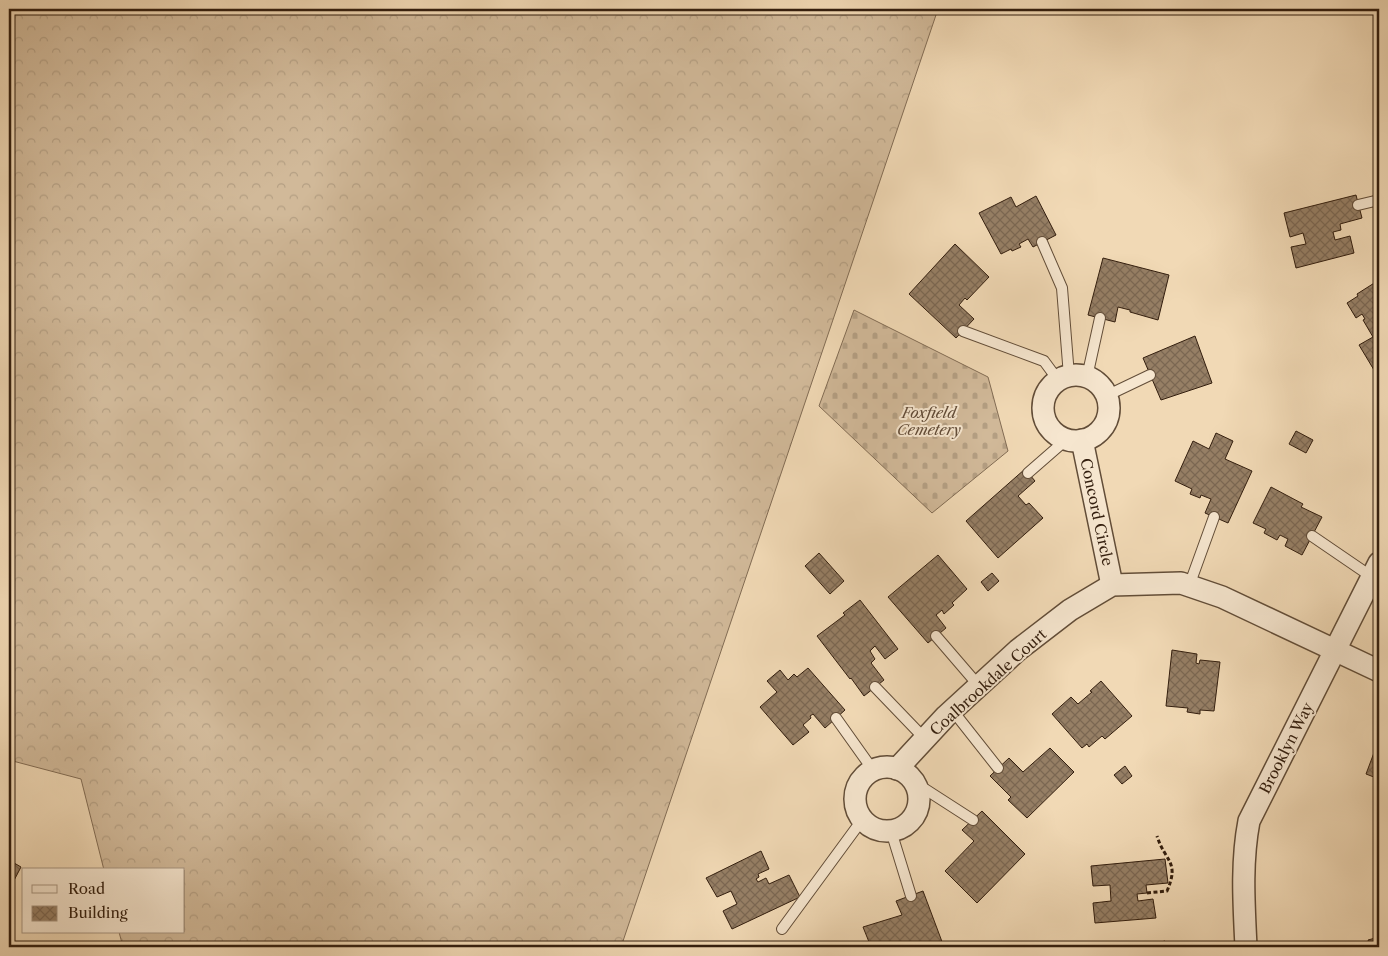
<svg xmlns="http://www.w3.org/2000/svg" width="1388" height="956" font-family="'Libre Caslon Text',serif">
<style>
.forest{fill:url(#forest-crowns);stroke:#826c54}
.cemetery{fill:url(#cemetery-stones);stroke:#826c54}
.building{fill:url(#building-cross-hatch);stroke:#331e0e}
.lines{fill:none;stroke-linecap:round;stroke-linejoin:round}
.service-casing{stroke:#624d38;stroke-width:12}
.minor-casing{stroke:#624d38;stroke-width:24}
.path{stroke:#331e0e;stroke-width:3;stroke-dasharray:4 2.5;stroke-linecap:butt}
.service{stroke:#f6e6cf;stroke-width:10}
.minor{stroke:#f6e6cf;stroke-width:21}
.labels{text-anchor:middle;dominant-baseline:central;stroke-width:4;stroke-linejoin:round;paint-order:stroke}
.park-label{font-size:15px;font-style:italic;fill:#624c38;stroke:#f6e6cf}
.street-label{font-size:15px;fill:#331e0e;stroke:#f6e6cf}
</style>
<defs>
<pattern id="forest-crowns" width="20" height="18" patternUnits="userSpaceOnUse" patternTransform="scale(1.25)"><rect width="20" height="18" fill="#d1b999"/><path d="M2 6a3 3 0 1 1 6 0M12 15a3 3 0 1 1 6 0" fill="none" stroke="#b49f83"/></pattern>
<pattern id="cemetery-stones" width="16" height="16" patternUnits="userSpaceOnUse" patternTransform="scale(1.25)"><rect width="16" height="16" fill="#d1b999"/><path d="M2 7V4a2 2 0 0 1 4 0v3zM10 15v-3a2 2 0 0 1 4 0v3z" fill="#b49f83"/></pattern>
<pattern id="building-cross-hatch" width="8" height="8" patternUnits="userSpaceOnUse" patternTransform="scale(1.25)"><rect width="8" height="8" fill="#967f65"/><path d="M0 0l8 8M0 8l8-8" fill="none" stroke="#7b6752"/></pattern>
</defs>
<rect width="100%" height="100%" fill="#f1d9b5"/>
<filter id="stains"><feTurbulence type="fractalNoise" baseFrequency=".004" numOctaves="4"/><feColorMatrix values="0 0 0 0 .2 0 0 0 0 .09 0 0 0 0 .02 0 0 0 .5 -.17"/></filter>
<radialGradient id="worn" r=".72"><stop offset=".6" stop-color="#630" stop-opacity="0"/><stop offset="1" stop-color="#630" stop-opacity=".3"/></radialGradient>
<polygon class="forest" points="9,9 938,9 621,947 123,947 119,932 184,932 184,870 104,870 81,779 9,760"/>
<polygon class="cemetery" points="854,310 988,377 1008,451 932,513 819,406"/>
<g class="building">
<polygon points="1356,195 1362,218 1340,224 1341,230 1333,232 1335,240 1350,236 1354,253 1296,268 1291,247 1306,244 1303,233 1290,237 1284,213"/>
<polygon points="1036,196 1056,235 1033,247 1028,239 1019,244 1021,247 1012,251 1011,249 1001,254 979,213 1011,197 1016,207"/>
<polygon points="955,244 989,277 967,300 965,298 959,305 974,319 956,338 909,294"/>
<polygon points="1103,258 1169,275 1158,320 1130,312 1130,310 1118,307 1115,322 1088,315"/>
<polygon points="1379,280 1379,367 1374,370 1359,345 1373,337 1363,320 1365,319 1362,314 1356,318 1347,303 1358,296 1357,294"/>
<polygon points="1195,336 1212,383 1161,400 1143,358"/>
<polygon points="1296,431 1313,440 1306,453 1289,444"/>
<polygon points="1216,433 1233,441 1225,459 1252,471 1228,523 1205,513 1211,499 1201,495 1200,498 1190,494 1192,489 1175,481 1193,441 1209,449"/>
<polygon points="1025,469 1035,481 1018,496 1026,505 1029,503 1043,518 998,558 966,521"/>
<polygon points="1271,487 1303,504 1301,507 1322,517 1302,555 1285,546 1288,539 1280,535 1277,540 1264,533 1266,529 1253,523"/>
<polygon points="819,553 844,581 830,594 805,566"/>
<polygon points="938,555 967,589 952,603 954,605 944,614 942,610 936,615 946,628 928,643 888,597"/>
<polygon points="992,573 999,581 988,591 981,582"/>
<polygon points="860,600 898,649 885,659 875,646 870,651 875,659 871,663 884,680 864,696 851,678 850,679 817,636 845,615 843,613"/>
<polygon points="1172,650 1197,654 1196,663 1199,664 1200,660 1220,662 1214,711 1200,710 1200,714 1187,712 1188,708 1166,706"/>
<polygon points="808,668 845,710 825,728 813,714 810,716 811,718 803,725 809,732 793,745 760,707 777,692 767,681 780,670 788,680 794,674 797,677"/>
<polygon points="1101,681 1132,716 1105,739 1102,736 1089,747 1087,744 1082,748 1052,714 1071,697 1078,704 1092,692 1090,691"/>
<polygon points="1050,748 1074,772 1027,818 1008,800 1011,797 990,776 1009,758 1023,772"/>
<polygon points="1375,750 1379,752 1379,779 1366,774"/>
<polygon points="1125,766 1132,776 1122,784 1114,775"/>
<polygon points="982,811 1025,854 977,903 945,871 974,841 962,830"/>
<polygon points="761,851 769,869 758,874 759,877 756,879 758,882 766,878 769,884 789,875 800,897 732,929 723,911 737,904 731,891 717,897 706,878"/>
<polygon points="1165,859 1168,883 1146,885 1147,893 1137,894 1138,901 1153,899 1156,918 1095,923 1093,903 1111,901 1110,885 1093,886 1091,866"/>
<polygon points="9,860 21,867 9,890"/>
<polygon points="923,891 944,947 871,947 863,927 902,915 896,901"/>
<polygon points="1379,937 1379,947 1365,947 1370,946 1368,940"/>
<polygon points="1165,941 1167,947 1141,947"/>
</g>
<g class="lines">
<defs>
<g id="service">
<polyline points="1358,205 1379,200"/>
<polyline points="1042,242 1062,288 1069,376"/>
<polyline points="963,331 1044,361 1058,380"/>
<polyline points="1087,377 1100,318"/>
<polyline points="1106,396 1150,375"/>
<polyline points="1028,473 1067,439"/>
<polyline points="1312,536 1372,577"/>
<polyline points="1189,586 1214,517"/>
<polyline points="936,636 979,686"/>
<polyline points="875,687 925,739"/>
<polyline points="953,711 998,768"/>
<polyline points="836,718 873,770"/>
<polyline points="914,782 973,820"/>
<polyline points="891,831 911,896"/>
<polyline points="782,929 862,820"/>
</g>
<g id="minor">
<circle cx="1076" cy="408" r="33"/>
<polyline points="1082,440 1112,585"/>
<circle cx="887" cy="799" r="32"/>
<polyline points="897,769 946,716 1018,650 1070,610 1112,585 1181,583 1222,597 1379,671"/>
<path d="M1246,947C1244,905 1241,863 1249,821L1379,563"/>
</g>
</defs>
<use href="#service" class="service-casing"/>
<use href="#minor" class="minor-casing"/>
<path class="path" d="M1147,893L1167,891C1180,861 1165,862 1157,836"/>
<use href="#service" class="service"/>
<use href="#minor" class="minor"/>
</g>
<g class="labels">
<g class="park-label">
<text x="929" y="412">Foxfield<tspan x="929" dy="17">Cemetery</tspan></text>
</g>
<g class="street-label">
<text transform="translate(1097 512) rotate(78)">Concord Circle</text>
<text transform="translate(988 682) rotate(-42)">Coalbrookdale Court</text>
<text transform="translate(1286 748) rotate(-63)">Brooklyn Way</text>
</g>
</g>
<rect width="1388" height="956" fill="none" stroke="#f1d9b5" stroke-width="30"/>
<rect x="10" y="10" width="1368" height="936" fill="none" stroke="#331e0e" stroke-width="2.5"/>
<rect x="15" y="15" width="1358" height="926" fill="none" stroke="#331e0e"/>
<rect x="22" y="868" width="162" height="65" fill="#f6e6cf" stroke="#a89682"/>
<rect x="32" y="885" width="25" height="8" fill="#f6e6cf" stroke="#a89682"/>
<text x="68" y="894" font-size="15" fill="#331e0e">Road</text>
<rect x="32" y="906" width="25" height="15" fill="url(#building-cross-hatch)" stroke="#a89682"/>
<text x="68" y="918" font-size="15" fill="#331e0e">Building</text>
<rect width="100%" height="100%" filter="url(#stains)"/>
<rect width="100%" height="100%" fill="url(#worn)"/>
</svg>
